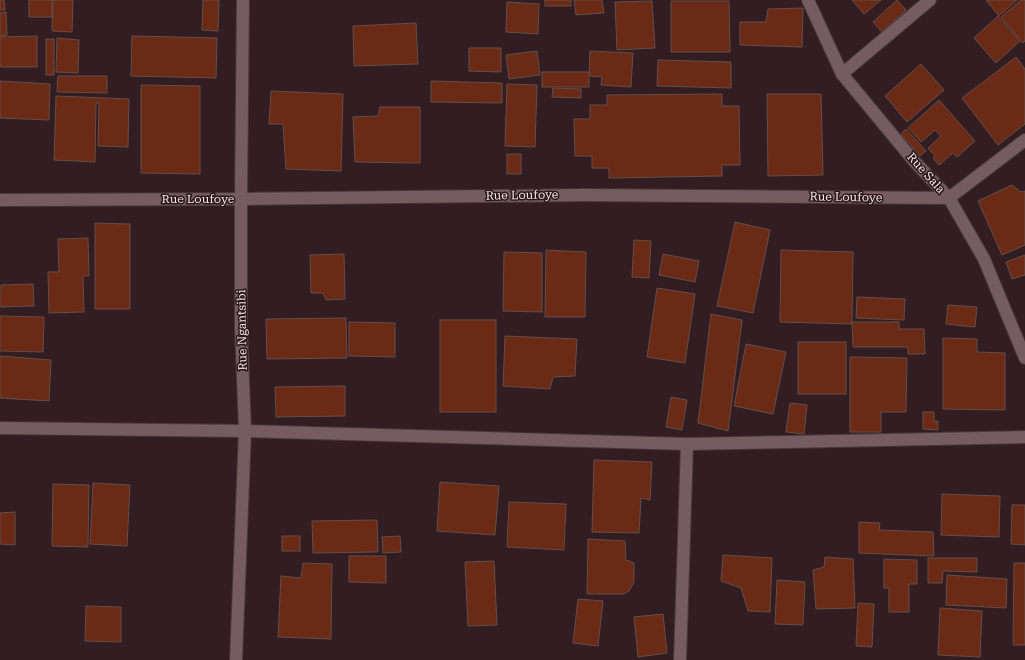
<svg xmlns="http://www.w3.org/2000/svg" width="1025" height="660" font-family="'Roboto Serif',serif">
<style>
.building{fill:#6b2a16;stroke:#644e48}
.lines{fill:none;stroke-linecap:round;stroke-linejoin:round}
.minor-casing{stroke:#49393b;stroke-width:14}
.minor{stroke:#745c60;stroke-width:12}
.labels{text-anchor:middle;dominant-baseline:central;stroke-width:3;stroke-linejoin:round;paint-order:stroke}
.street-label{font-size:12px;fill:#f3e5e7;stroke:#281518}
</style>
<rect width="100%" height="100%" fill="#321e22"/>
<g class="building">
<polygon points="0,0 4,0 5,10 0,10"/>
<rect x="29" y="0" width="23" height="17"/>
<polygon points="53,0 73,0 72,32 52,31"/>
<polygon points="203,0 219,0 218,31 202,30"/>
<rect x="545" y="0" width="26" height="6"/>
<polygon points="574,0 602,0 604,13 576,15"/>
<polygon points="852,0 881,0 864,14"/>
<polygon points="897,0 906,10 882,32 873,22"/>
<polygon points="986,0 1017,0 999,16"/>
<polygon points="1021,0 1025,0 1025,41 1023,43 1001,17"/>
<polygon points="652,1 655,48 617,50 615,2"/>
<polygon points="671,1 729,1 730,52 671,52"/>
<polygon points="507,2 539,4 538,34 506,32"/>
<polygon points="803,8 802,47 740,45 740,22 766,22 768,9"/>
<polygon points="6,12 7,35 0,36 0,13"/>
<polygon points="998,16 1020,41 996,63 974,38"/>
<polygon points="416,23 418,64 354,66 353,26"/>
<polygon points="37,36 37,67 0,67 0,37"/>
<polygon points="132,36 217,38 216,78 131,76"/>
<polygon points="57,38 79,40 78,73 56,72"/>
<rect x="46" y="39" width="8" height="36"/>
<polygon points="469,48 501,48 501,72 469,71"/>
<polygon points="537,51 540,75 509,79 506,55"/>
<polygon points="590,51 633,53 631,87 601,85 602,77 589,76"/>
<polygon points="1016,57 1025,69 1025,124 998,145 962,98"/>
<polygon points="658,60 731,62 731,88 657,86"/>
<polygon points="921,64 944,90 907,122 885,96"/>
<rect x="542" y="72" width="47" height="15"/>
<polygon points="58,76 107,76 107,93 57,92"/>
<polygon points="0,81 50,84 49,120 0,118"/>
<polygon points="431,81 502,83 502,103 431,102"/>
<polygon points="507,84 537,85 535,147 505,146"/>
<polygon points="141,85 200,86 200,174 141,173"/>
<polygon points="553,88 581,89 581,98 552,97"/>
<polygon points="271,91 343,94 341,171 286,169 283,124 269,124"/>
<polygon points="722,94 722,106 739,106 740,165 722,165 722,176 609,178 609,168 592,168 592,156 575,156 574,119 590,119 590,105 607,105 607,95"/>
<polygon points="767,94 821,94 823,175 768,176"/>
<polygon points="56,96 129,99 128,147 98,146 99,103 96,103 95,162 54,160"/>
<polygon points="939,100 975,141 957,157 953,153 939,165 933,158 935,156 928,148 941,136 935,130 921,142 908,128"/>
<polygon points="380,107 420,107 420,163 355,162 353,117 378,116"/>
<polygon points="906,129 926,151 920,156 901,134"/>
<rect x="507" y="154" width="14" height="20"/>
<polygon points="1012,185 1021,192 1025,191 1025,245 1002,255 978,201"/>
<polygon points="735,222 770,230 753,313 717,306"/>
<polygon points="95,223 130,224 130,309 95,309"/>
<polygon points="88,238 89,276 83,276 84,312 49,313 48,272 59,272 58,239"/>
<polygon points="634,240 651,241 649,278 632,277"/>
<polygon points="546,250 586,252 585,317 545,317"/>
<polygon points="781,250 853,252 852,324 780,322"/>
<polygon points="504,252 542,253 542,312 503,311"/>
<polygon points="344,254 345,299 326,300 323,293 311,293 310,255"/>
<polygon points="663,254 699,261 695,282 659,275"/>
<polygon points="1025,255 1025,275 1012,279 1006,262"/>
<polygon points="33,284 34,306 0,307 0,292 1,292 1,285"/>
<polygon points="657,288 695,294 685,363 647,357"/>
<polygon points="857,297 905,299 904,320 856,318"/>
<polygon points="948,305 977,307 975,327 946,324"/>
<polygon points="711,314 742,320 728,431 698,423"/>
<polygon points="0,316 44,317 43,352 0,351"/>
<polygon points="346,318 347,358 267,359 266,319"/>
<rect x="440" y="320" width="56" height="92"/>
<polygon points="349,322 395,323 395,357 349,356"/>
<polygon points="852,322 899,322 899,329 924,329 925,354 908,354 908,347 853,347"/>
<polygon points="505,336 577,339 575,376 553,377 550,389 503,386"/>
<polygon points="943,338 977,339 977,352 1005,353 1005,410 943,409"/>
<rect x="798" y="342" width="48" height="52"/>
<polygon points="746,344 786,352 773,414 734,406"/>
<polygon points="0,356 51,360 49,401 0,398"/>
<polygon points="850,357 907,358 906,412 881,412 881,432 850,432"/>
<polygon points="345,386 345,416 276,417 275,387"/>
<polygon points="671,397 687,400 682,430 666,427"/>
<polygon points="790,403 807,405 804,434 786,432"/>
<polygon points="923,412 934,412 934,421 938,421 938,430 923,429"/>
<polygon points="594,460 652,462 650,500 641,498 639,533 592,532"/>
<polygon points="440,482 499,486 495,535 437,531"/>
<polygon points="93,483 130,485 127,546 90,544"/>
<polygon points="53,484 89,485 88,547 52,546"/>
<polygon points="942,494 1000,496 999,537 941,535"/>
<polygon points="509,502 566,504 564,550 507,547"/>
<polygon points="1012,505 1025,505 1025,545 1011,544"/>
<polygon points="15,512 15,545 0,544 0,513"/>
<polygon points="377,520 378,552 313,553 312,521"/>
<polygon points="859,522 880,523 879,530 933,532 934,556 859,553"/>
<rect x="282" y="536" width="18" height="15"/>
<polygon points="400,536 401,552 383,553 382,537"/>
<polygon points="588,539 625,541 626,560 634,563 634,582 629,591 623,594 587,594"/>
<polygon points="723,555 772,558 770,612 748,611 741,588 721,581"/>
<polygon points="349,556 386,556 386,583 349,582"/>
<polygon points="825,557 853,559 855,608 816,609 813,570 824,567"/>
<polygon points="928,558 977,558 977,572 943,571 942,583 928,583"/>
<polygon points="884,559 917,560 917,584 909,584 909,612 889,612 889,588 884,588"/>
<polygon points="494,561 497,625 468,626 465,562"/>
<polygon points="303,563 332,564 331,639 278,637 281,576 301,578"/>
<polygon points="1014,563 1025,563 1025,645 1013,645"/>
<polygon points="947,575 1007,579 1006,608 946,605"/>
<polygon points="777,580 805,582 803,625 775,624"/>
<polygon points="578,599 603,601 598,646 573,643"/>
<polygon points="858,603 874,604 872,647 856,646"/>
<polygon points="86,606 121,607 121,642 85,641"/>
<polygon points="940,608 982,611 980,657 938,655"/>
<polygon points="663,614 667,653 638,657 634,617"/>
</g>
<g class="lines">
<defs>
<g id="minor">
<polyline points="808,0 842,74 914,161 949,198 984,259 1025,358"/>
<polyline points="842,74 930,0"/>
<polyline points="0,200 241,199 583,195 949,198 1025,140"/>
<polyline points="0,428 245,431 687,444 1025,437"/>
<polyline points="236,660 245,431 241,327 241,199 243,0"/>
<polyline points="680,660 687,444"/>
</g>
</defs>
<use href="#minor" class="minor-casing"/>
<use href="#minor" class="minor"/>
</g>
<g class="labels">
<g class="street-label">
<text transform="translate(926 173) rotate(48)">Rue Sala</text>
<text transform="translate(522 195) rotate(-1)">Rue Loufoye</text>
<text transform="translate(846 197) rotate(1)">Rue Loufoye</text>
<text x="198" y="199">Rue Loufoye</text>
<text transform="translate(242 330) rotate(-91)">Rue Ngantsibi</text>
</g>
</g>
</svg>
